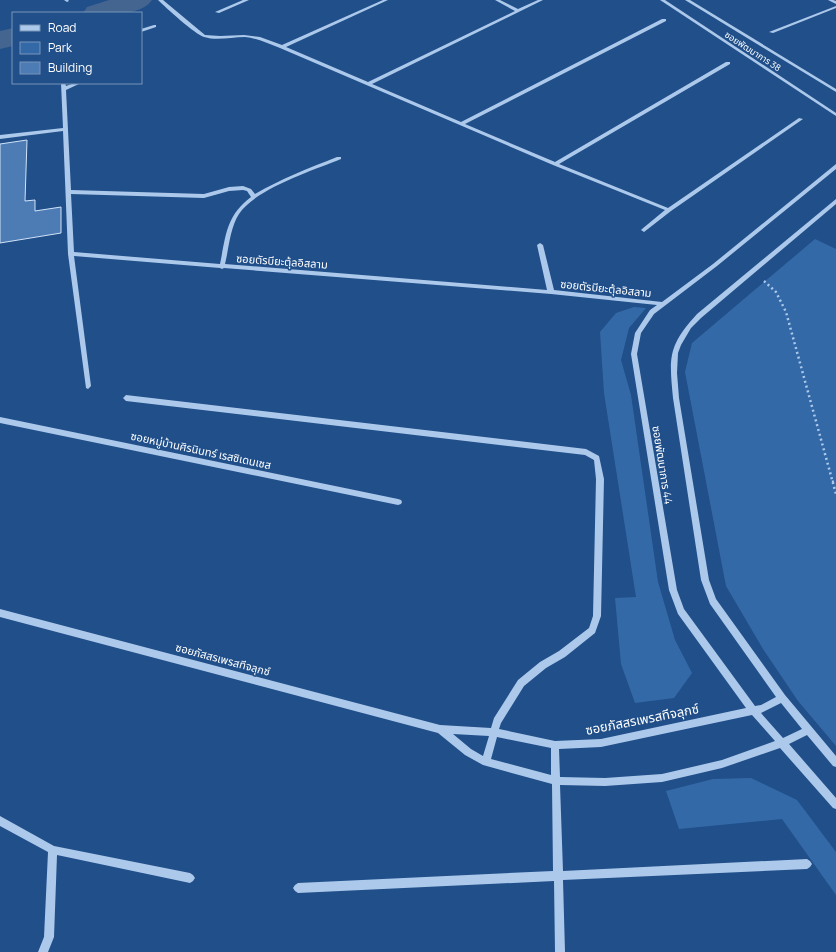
<svg xmlns="http://www.w3.org/2000/svg" width="836" height="952" font-family="Manrope,'Noto Sans Thai',sans-serif">
<style>
.green{fill:#3469a8}
.lines{fill:none;stroke-linecap:round;stroke-linejoin:round}
.river{fill:#43658f;fill-rule:evenodd}
.building{fill:#4d7bb4;stroke:#d1e3f8}
.path{stroke:#acc9eb;stroke-width:2.5;stroke-dasharray:2 3;stroke-linecap:butt}
.minor{fill:#acc9eb;fill-rule:evenodd}
.labels{text-anchor:middle;dominant-baseline:central;stroke-width:3;stroke-linejoin:round;paint-order:stroke}
.far-street-label{font-size:9px;fill:#fff;stroke:#204f8a}
.street-label{font-size:11px;fill:#fff;stroke:#204f8a}
.near-street-label{font-size:13px;fill:#fff;stroke:#204f8a}
</style>
<rect width="100%" height="100%" fill="#204f8a"/>
<g class="green">
<polygon points="815,239 836,249 836,746 798,701 763,649 726,586 685,372 692,343"/>
<polygon points="634,307 646,308 629,328 621,360 631,395 658,582 675,640 692,673 674,698 635,703 621,664 615,598 636,597 604,393 600,332 616,313"/>
<polygon points="751,778 797,800 836,852 836,895 782,819 679,829 666,791 713,779"/>
</g>
<g class="lines">
<g class="river">
<path d="M109,0H152C140,18 102,13 83,13L87,7Z"/>
<polygon points="13,28 13,46 0,49 0,31"/>
</g>
</g>
<polygon class="building" points="27,140 25,201 35,200 35,211 61,207 61,233 0,243 0,144"/>
<g class="lines">
<g class="path">
<polyline points="764,281 776,292 786,312 836,494"/>
<polyline points="832,482 836,481"/>
</g>
<g class="minor">
<polygon points="64,0 68,0 69,1 67,2"/>
<path d="M158,0H163L205,35L220,36L244,35L260,37L282,45L383,0H388L286,47L368,82L515,11L495,0H500L518,9L538,0H543L372,84L461,122L662,19H666V21L465,124L555,162L726,62H730V64L559,164L668,208L799,118L803,119L671,211L644,232L641,230L642,229L665,210L553,165L280,48C269,44 257,38 245,37C231,37 217,41 204,37C196,35 165,7 158,0Z"/>
<polygon points="243,0 249,0 219,13 215,12"/>
<polygon points="660,0 665,0 836,113 836,116"/>
<polygon points="685,0 690,0 836,89 836,92"/>
<polygon points="828,0 833,0 836,1 836,4"/>
<polygon points="836,6 836,8 773,33 769,32"/>
<polygon points="154,25 156,25 156,27 141,32 141,29"/>
<path d="M61,83H65L66,86L75,83H81L66,90L71,190L204,194L229,187L243,186L251,189L255,194C281,179 309,168 337,157H341V159C314,170 255,189 239,214C230,228 229,248 225,264L547,290L537,245L540,243L543,245L554,290L662,302L713,264L836,164V169L717,266L654,314L641,333L637,354L677,590L684,609L755,706L761,705L776,697L710,604L701,580L673,398C669,357 668,346 697,314L836,199V204L701,318L691,328L681,345L678,353L677,373L679,398L709,580L716,599L785,695L836,756V767L833,766L807,735L789,744L836,798V809L833,808L780,748L722,768L662,782L605,786L560,785L563,871L807,859L810,861L812,864L810,867L807,869L563,880L565,952H555L554,881L298,893L295,891L293,888L295,885L298,883L553,871L552,784L483,765L465,755L438,733L0,617V609L440,725L491,728L494,718L518,680L540,662L559,651L589,628L593,616L596,479L594,460L585,455L126,401L123,398L126,395L586,449L599,456L604,479L601,616L595,633L565,657L546,668L524,686L501,723L499,729L555,741L601,739L746,708L678,614L669,590L631,354L635,333L650,310L657,305L551,294L224,268L222,269L220,268L74,256L91,386L88,389L86,388L68,254L63,131L0,139V135L63,128ZM243,190L247,191L251,197C226,216 226,235 220,264L74,252L71,194L204,198L229,191ZM781,703L802,729L783,738L761,713ZM752,715L775,741L722,760L662,774L605,778L560,777L559,749L601,747ZM453,734L489,736L483,756L471,749ZM497,737L551,748V775L491,759Z"/>
<polygon points="0,417 398,499 401,500 402,502 401,504 398,505 0,423"/>
<polygon points="0,816 54,846 190,873 193,875 195,878 193,881 190,883 57,855 54,937 48,952 38,952 44,937 48,852 0,826"/>
</g>
</g>
<g class="labels">
<g class="far-street-label">
<text transform="translate(753 51) rotate(33)">ซอยพัฒนาการ 38</text>
</g>
<g class="street-label">
<text transform="translate(282 261) rotate(4)">ซอยตัรบียะตุ้ลอิสลาม</text>
<text transform="translate(606 288) rotate(6)">ซอยตัรบียะตุ้ลอิสลาม</text>
<text transform="translate(201 450) rotate(12)">ซอยหมู่บ้านศิรนินทร์ เรสซิเดนเซส</text>
<text transform="translate(663 465) rotate(81)">ซอยพัฒนาการ 44</text>
<text transform="translate(223 659) rotate(15)">ซอยภัสสรเพรสทีจลุกซ์</text>
</g>
<g class="near-street-label">
<text transform="translate(642 719) rotate(-11)">ซอยภัสสรเพรสทีจลุกซ์</text>
</g>
</g>
<rect x="12" y="12" width="130" height="72" fill="#204f8a" stroke="#7995b9"/>
<rect x="20" y="25" width="20" height="6" fill="#acc9eb" stroke="#7995b9"/>
<text x="48" y="32" font-size="12" fill="#ffffff">Road</text>
<rect x="20" y="42" width="20" height="12" fill="#3469a8" stroke="#7995b9"/>
<text x="48" y="52" font-size="12" fill="#ffffff">Park</text>
<rect x="20" y="62" width="20" height="12" fill="#4d7bb4" stroke="#7995b9"/>
<text x="48" y="72" font-size="12" fill="#ffffff">Building</text>
</svg>
